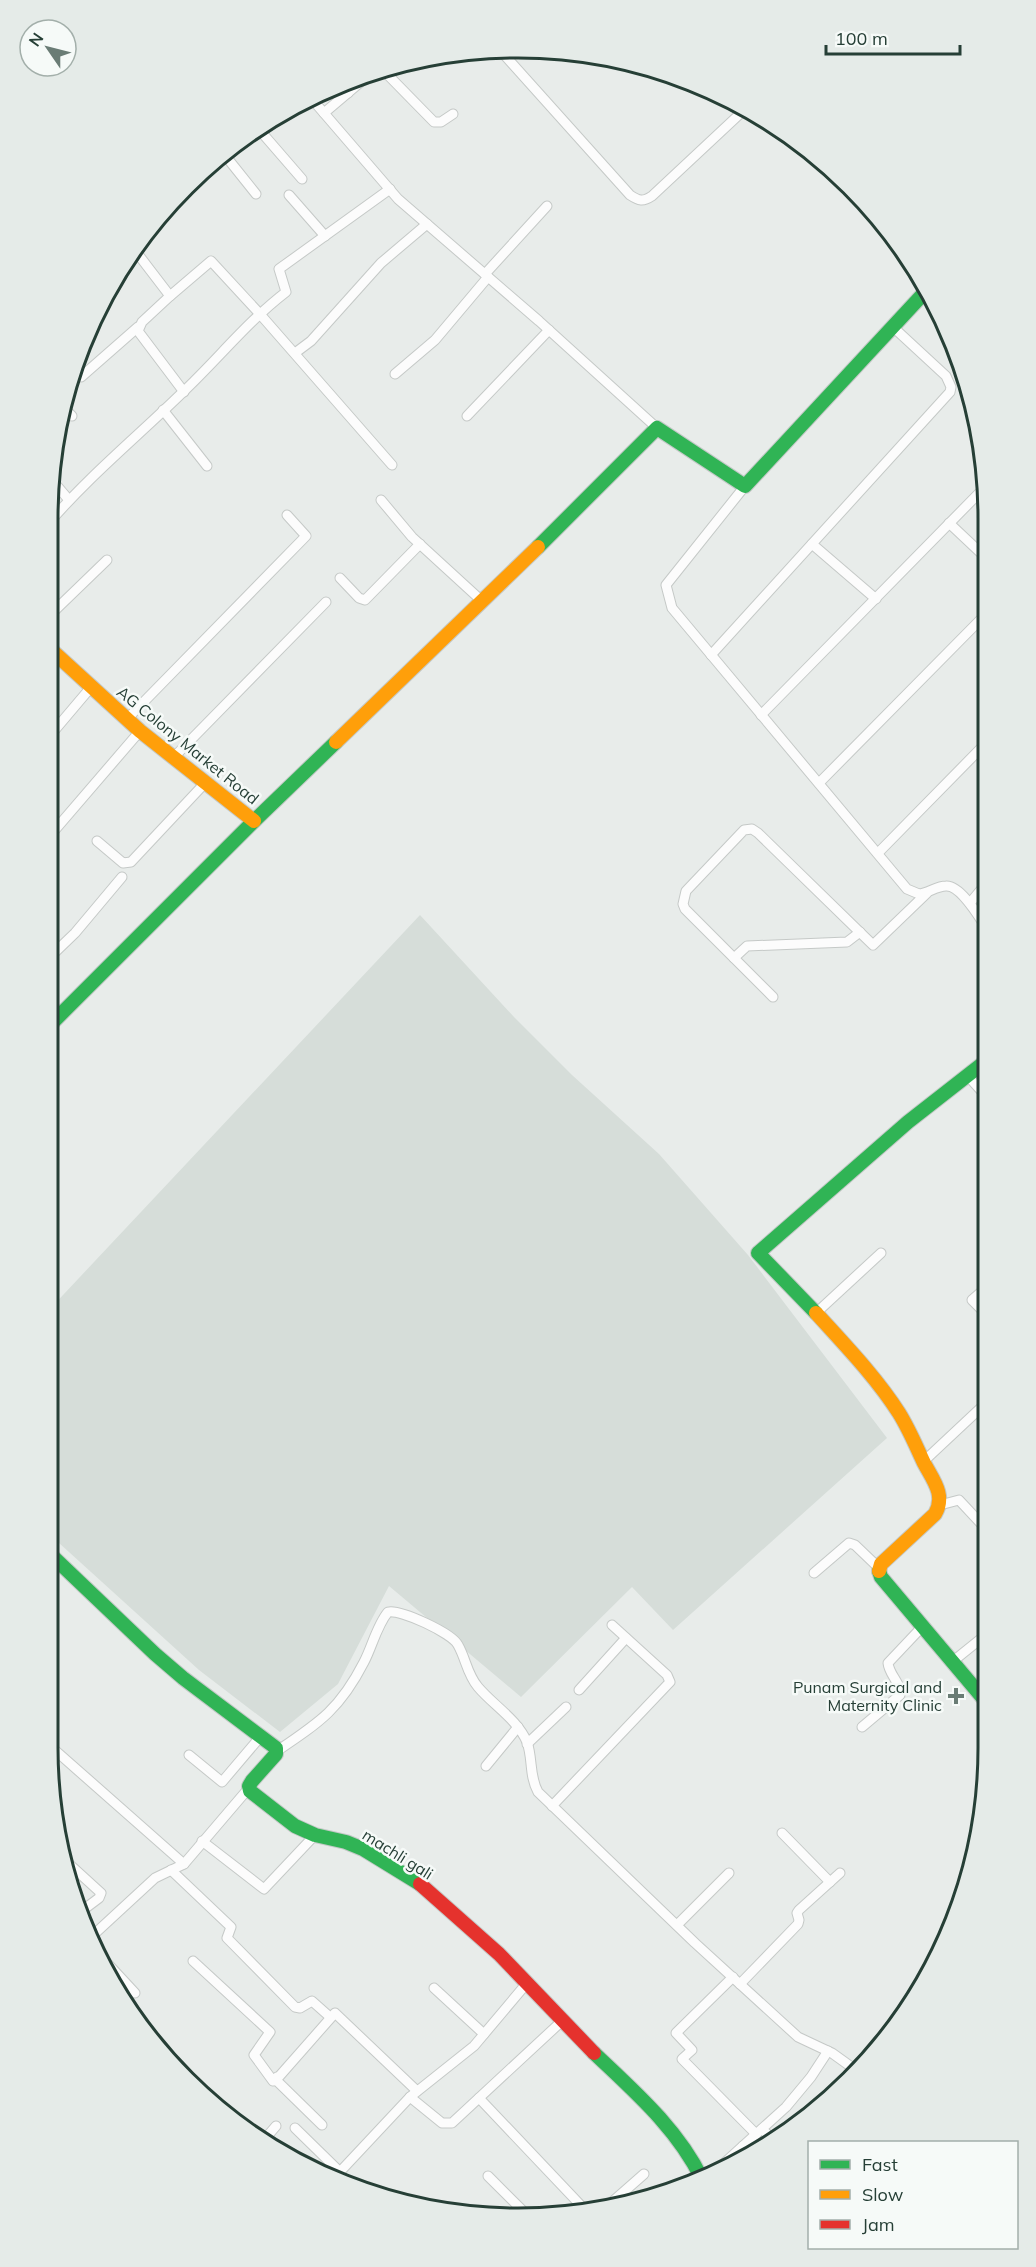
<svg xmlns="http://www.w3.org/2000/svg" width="1036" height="2267" font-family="Mulish,sans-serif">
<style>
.built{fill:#d6ddd9}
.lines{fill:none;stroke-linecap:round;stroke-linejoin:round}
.street-casing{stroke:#c5c9c7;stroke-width:11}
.fast-casing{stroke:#c4c9c7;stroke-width:16}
.slow-casing{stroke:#c4c9c7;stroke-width:16}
.jam-casing{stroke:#c4c9c7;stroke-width:16}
.street{stroke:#fcfcfc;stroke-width:9}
.fast{stroke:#30b455;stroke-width:14}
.slow{stroke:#ff9f0a;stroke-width:14}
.jam{stroke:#e5322d;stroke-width:14}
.poi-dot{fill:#6a7c75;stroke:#f6faf8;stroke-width:2}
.labels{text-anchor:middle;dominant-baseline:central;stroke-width:5;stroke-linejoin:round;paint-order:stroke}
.street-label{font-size:16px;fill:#263f36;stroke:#f6faf8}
.poi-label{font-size:16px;fill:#263f36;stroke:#f6faf8;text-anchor:end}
.rim{fill:none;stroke:#263f36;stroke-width:3}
</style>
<rect width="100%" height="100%" fill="#e8ecea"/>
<polygon class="built" points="420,915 514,1017 572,1075 659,1154 748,1255 887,1438 673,1630 632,1587 521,1697 389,1586 338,1684 280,1732 199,1670 48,1533 48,1311"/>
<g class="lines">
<defs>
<g id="street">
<path d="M500,50L630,195C639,201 643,202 652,196L744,110"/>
<polyline points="383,70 434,122 441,122 453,114"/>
<polyline points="340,83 348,93"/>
<polyline points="311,98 398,199 539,321 657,428"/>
<polyline points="324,113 370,74"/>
<polyline points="257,127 302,179"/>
<polyline points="224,154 256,194"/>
<polyline points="289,195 325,236"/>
<polyline points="134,249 170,296 211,261 259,313 392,465"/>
<polyline points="485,274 547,206"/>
<polyline points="170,296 142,322 138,331 184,392"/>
<polyline points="295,353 311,341 381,263 427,224"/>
<polyline points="395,374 435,340 488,277"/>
<polyline points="81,377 138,327"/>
<polyline points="63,407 72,416"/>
<polyline points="163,410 207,466"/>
<polyline points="467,416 549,330"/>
<polyline points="52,480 69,500"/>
<path d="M745,486L666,585L672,608L907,889L919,894C928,893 937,886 946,886C960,885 978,915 985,926"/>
<polyline points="381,500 412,537 483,602"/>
<polyline points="949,523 984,556"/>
<path d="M48,524C89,476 138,436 183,392C218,359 247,322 286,292L279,269L390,189"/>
<polyline points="812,544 876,599"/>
<polyline points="340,578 359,598 365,600 420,544"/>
<polyline points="48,617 107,560"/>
<polyline points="711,655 950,392 951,387 946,376 893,327"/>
<polyline points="761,715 984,488"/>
<polyline points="127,719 306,536 287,515"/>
<polyline points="48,738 92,686"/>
<polyline points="175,756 326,602"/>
<polyline points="819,783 984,616"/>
<polyline points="48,838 140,731"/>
<polyline points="97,841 123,863 131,862 206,782"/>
<polyline points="878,853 985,744"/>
<polyline points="970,903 985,885"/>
<polyline points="734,958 747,946 847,942 860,932"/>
<polyline points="48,959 75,933 122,877"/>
<polyline points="773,997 685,909 683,904 686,891 744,830 752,829 758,833 873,945 927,893"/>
<polyline points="967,1075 986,1096"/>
<polyline points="987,1287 972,1300 987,1315"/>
<polyline points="815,1314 881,1253"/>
<polyline points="924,1461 987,1402"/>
<polyline points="940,1505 959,1500 987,1530"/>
<polyline points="814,1573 849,1543 855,1545 879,1568"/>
<polyline points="952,1662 988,1633"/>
<polyline points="579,1690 626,1638"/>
<path d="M862,1727L900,1695C902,1684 889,1675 888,1663L922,1627"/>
<polyline points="48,1744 184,1864"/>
<polyline points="527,1744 566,1707"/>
<path d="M277,1751C320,1722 340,1709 364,1662C372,1647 377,1625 388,1612C400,1609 452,1633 458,1645C466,1659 467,1674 478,1687C493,1705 517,1719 527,1742C533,1759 529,1776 538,1792L695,1943L798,2037L832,2053L857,2071"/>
<polyline points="189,1755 222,1782 261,1736"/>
<polyline points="486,1766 518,1727"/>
<polyline points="552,1806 670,1682 667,1675 612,1625"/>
<polyline points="782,1833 830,1882"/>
<polyline points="202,1841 264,1889 315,1835"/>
<polyline points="67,1862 101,1893 99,1898 79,1913"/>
<polyline points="171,1870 231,1927 227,1938 295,2007 300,2008 312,2001 330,2017"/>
<polyline points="677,1925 729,1873"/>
<polyline points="90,1938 155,1878 184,1864 248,1789"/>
<polyline points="96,1951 135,1993"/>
<polyline points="193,1961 270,2032 254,2055 273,2081 277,2077"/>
<polyline points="733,1977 676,2033 692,2050 682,2059 756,2134"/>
<polyline points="740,1984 798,1924 799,1920 797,1913 799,1910 840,1873"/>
<polyline points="434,1988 484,2034"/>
<polyline points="410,2097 442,2123 452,2123 562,2021"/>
<polyline points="479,2098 588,2213"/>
<polyline points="322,2125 276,2080 335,2013 417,2091"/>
<polyline points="295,2128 340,2172"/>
<polyline points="762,2129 773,2140"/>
<polyline points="264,2140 276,2126"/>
<polyline points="743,2146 753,2156"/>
<polyline points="711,2175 786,2107 811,2077 828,2051"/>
<polyline points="336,2176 410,2097 474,2046 527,1983"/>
<polyline points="488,2176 525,2213"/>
<polyline points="603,2210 644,2174"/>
</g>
<g id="fast">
<polyline points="538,547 657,428 745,486 925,292"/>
<polyline points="48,1027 254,821 336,742"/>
<polyline points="816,1313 758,1253 908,1122 986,1061"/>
<polyline points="48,1552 155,1654 183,1678 276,1748 276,1754 252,1781 249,1786 250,1791 295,1826 315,1835 346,1842 363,1849 420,1884"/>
<polyline points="879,1571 881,1577 988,1704"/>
<path d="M594,2053C634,2091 677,2128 702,2179"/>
</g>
<g id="slow">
<polyline points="48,647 140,731 254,821"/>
<polyline points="336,742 538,547"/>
<path d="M816,1313C845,1345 876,1377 899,1413C909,1429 916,1446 924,1463C933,1480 946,1495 935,1514L881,1564L879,1571"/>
</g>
<polyline id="jam" points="420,1884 499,1954 594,2053"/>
</defs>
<use href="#street" class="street-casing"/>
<use href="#fast" class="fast-casing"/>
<use href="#slow" class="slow-casing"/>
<use href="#jam" class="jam-casing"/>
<use href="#street" class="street"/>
<use href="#fast" class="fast"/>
<use href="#slow" class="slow"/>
<use href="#jam" class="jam"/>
</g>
<path class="poi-dot" d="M953 1687h6v6h6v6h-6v6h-6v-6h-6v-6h6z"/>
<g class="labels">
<g class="street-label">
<text transform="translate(188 745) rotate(39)">AG Colony Market Road</text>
<text transform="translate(398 1854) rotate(32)">machli gali</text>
</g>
<g class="poi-label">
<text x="942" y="1687">Punam Surgical and<tspan x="942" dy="18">Maternity Clinic</tspan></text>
</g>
</g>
<path d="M0 0H1036V2267H0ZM518 58H518A460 460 0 0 1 978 518V1748A460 460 0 0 1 518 2208H518A460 460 0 0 1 58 1748V518A460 460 0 0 1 518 58Z" fill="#e5ebe8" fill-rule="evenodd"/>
<path class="rim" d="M518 58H518A460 460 0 0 1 978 518V1748A460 460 0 0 1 518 2208H518A460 460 0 0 1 58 1748V518A460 460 0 0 1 518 58Z"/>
<rect x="808" y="2141" width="210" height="108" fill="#f6faf8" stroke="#a3afaa" stroke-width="1.5"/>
<rect x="820" y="2160" width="30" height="9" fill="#30b455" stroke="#a3afaa" stroke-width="1.5"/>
<text x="862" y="2171" font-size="18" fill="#263f36">Fast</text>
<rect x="820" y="2190" width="30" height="9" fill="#ff9f0a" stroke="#a3afaa" stroke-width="1.5"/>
<text x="862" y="2201" font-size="18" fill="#263f36">Slow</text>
<rect x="820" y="2220" width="30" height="9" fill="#e5322d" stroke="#a3afaa" stroke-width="1.5"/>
<text x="862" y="2231" font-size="18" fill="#263f36">Jam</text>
<g transform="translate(48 48) rotate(305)"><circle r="28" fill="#f6faf8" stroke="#a3afaa" stroke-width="1.5"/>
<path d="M0-4.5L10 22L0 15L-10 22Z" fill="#6a7c75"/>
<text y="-9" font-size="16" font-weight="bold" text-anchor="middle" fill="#263f36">N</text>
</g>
<path d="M826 45v9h134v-9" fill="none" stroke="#263f36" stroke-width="3"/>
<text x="835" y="45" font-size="18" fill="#263f36" stroke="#f6faf8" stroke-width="4.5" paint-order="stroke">100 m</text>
</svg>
